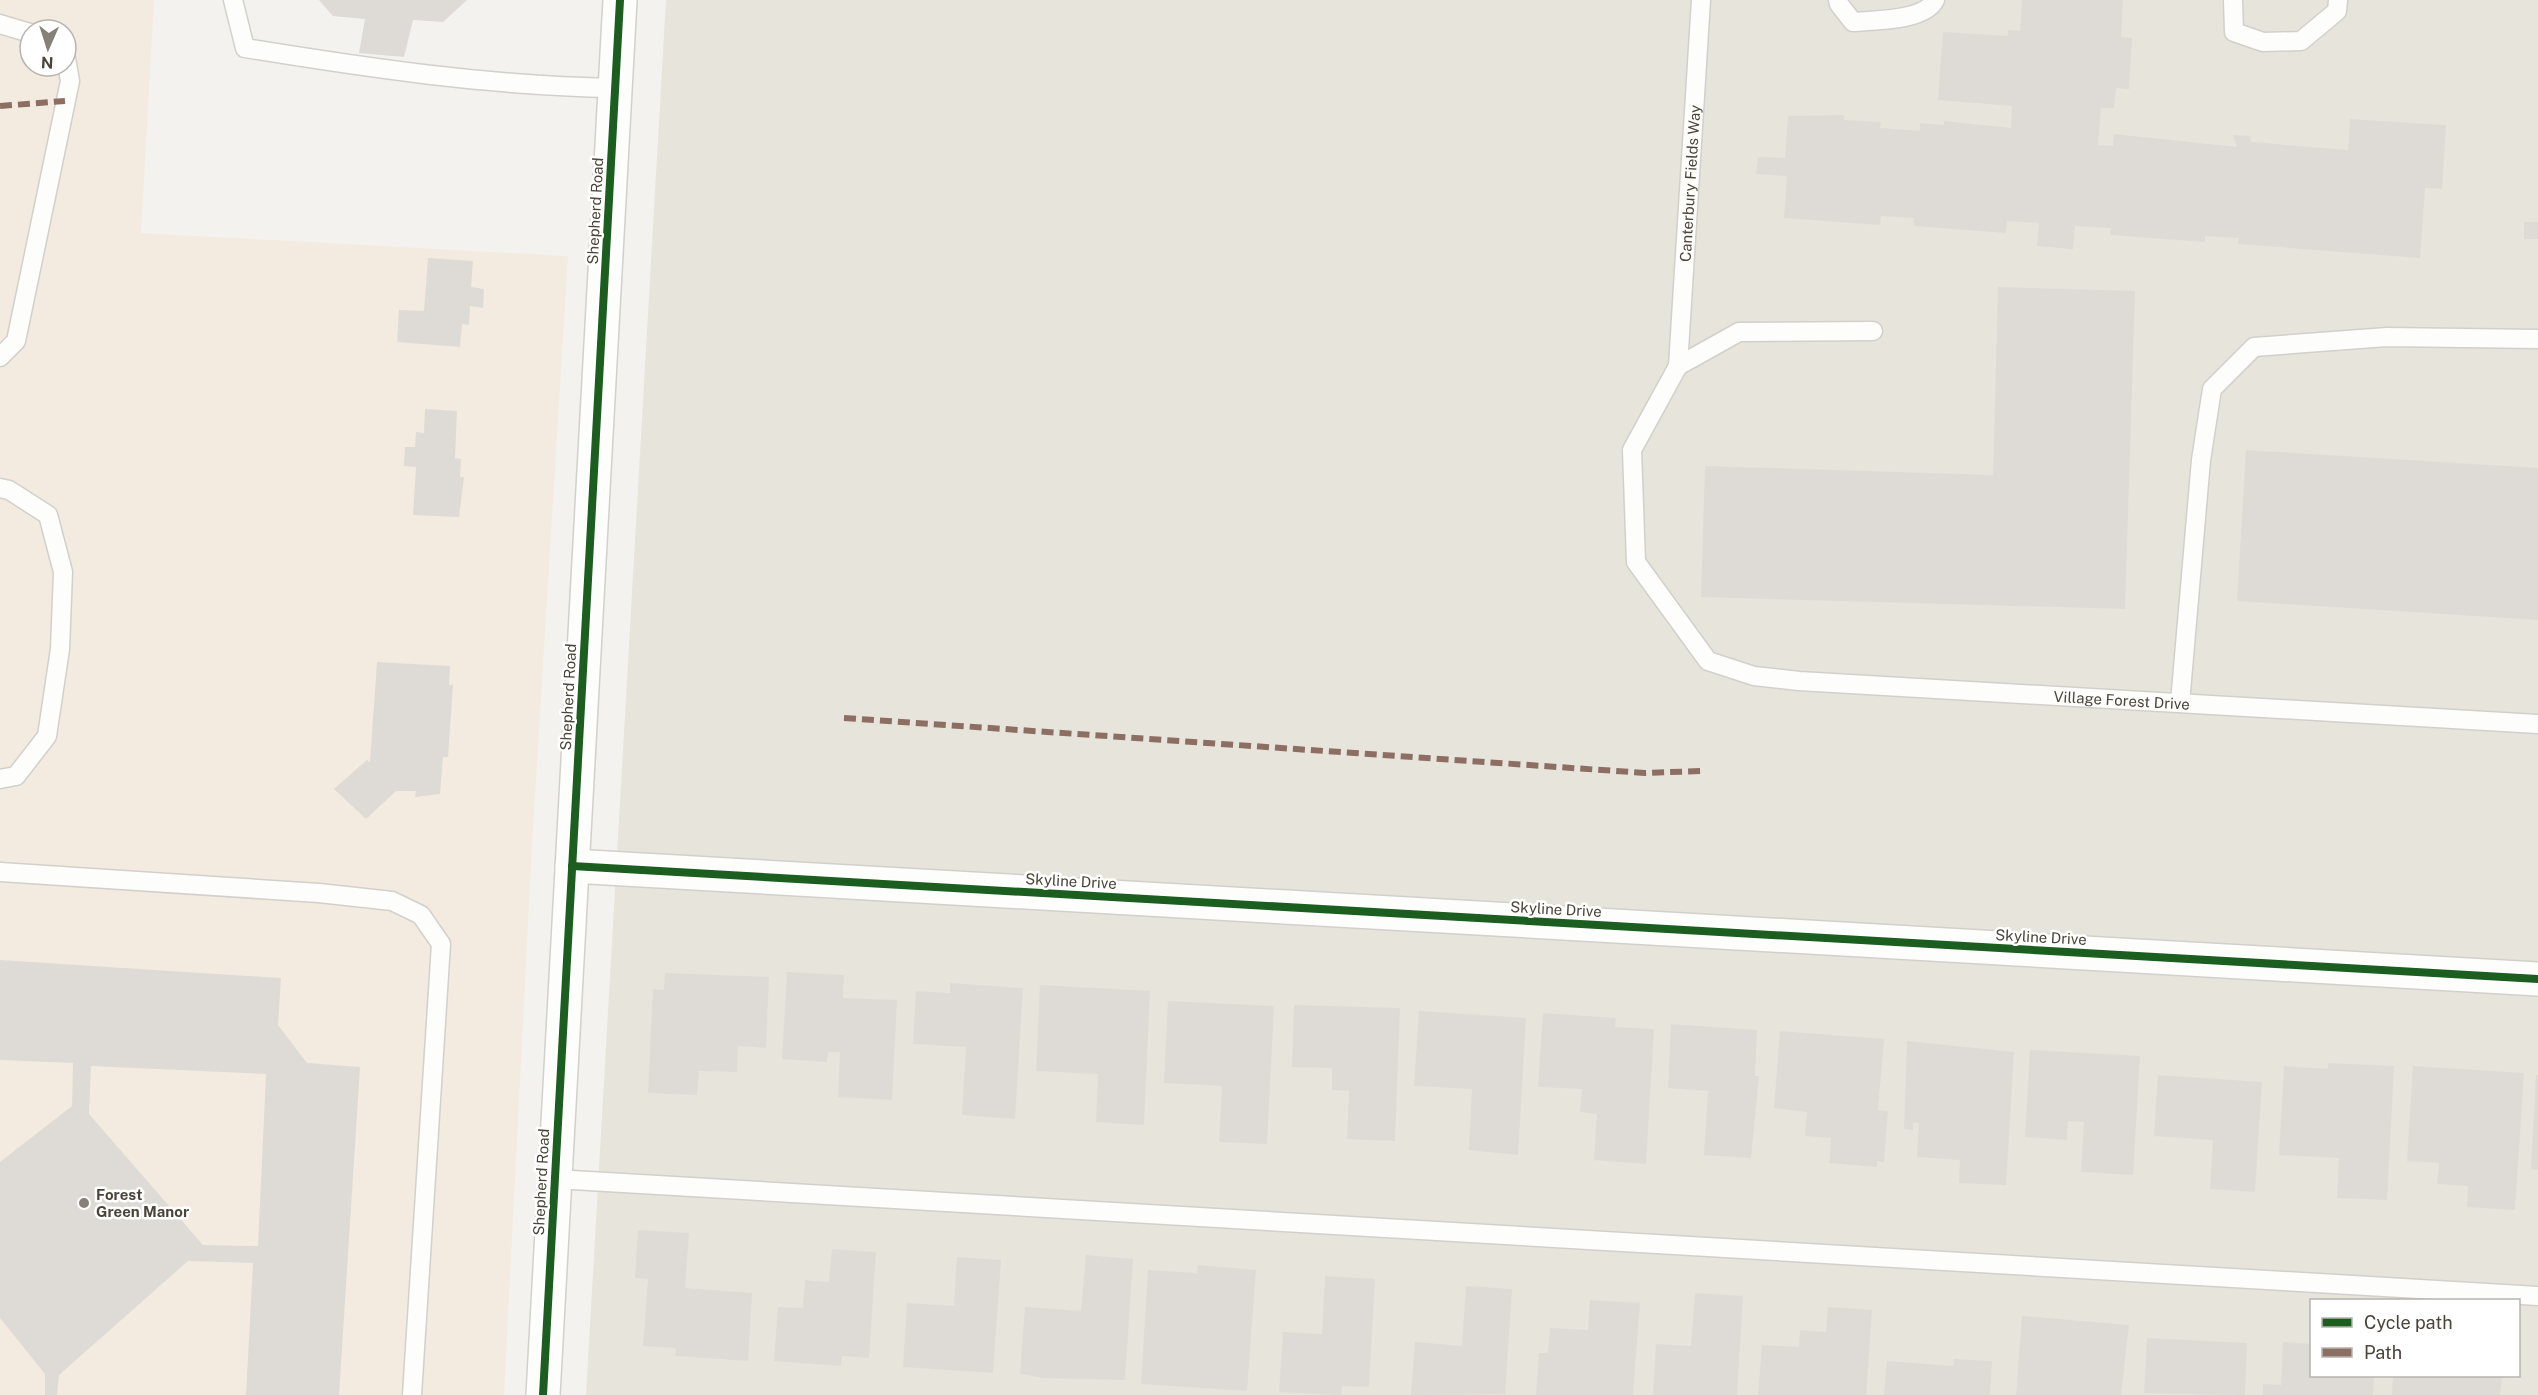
<svg xmlns="http://www.w3.org/2000/svg" width="2538" height="1395" font-family="'Public Sans',sans-serif">
<style>
.residential{fill:#e7e4dc;fill-rule:evenodd}
.commercial{fill:#f3ebdf;fill-rule:evenodd}
.building{fill:#dedbd6;fill-rule:evenodd}
.lines{fill:none;stroke-linecap:round;stroke-linejoin:round}
.service-casing{stroke:#d2d0cb;stroke-width:21}
.minor-casing{stroke:#d2d0cb;stroke-width:36}
.tertiary-casing{stroke:#d2d0cb;stroke-width:36}
.service{stroke:#fdfdfc;stroke-width:18}
.minor{stroke:#fdfdfc;stroke-width:33}
.tertiary{stroke:#fdfdfc;stroke-width:33}
.quiet{stroke:#8d6e63;stroke-width:6;stroke-dasharray:12 6;stroke-linecap:butt}
.cycleway-casing{stroke:#fff;stroke-width:11}
.cycleway{stroke:#1b5e20;stroke-width:8}
.poi-dot{fill:#868178;stroke:#fff;stroke-width:2}
.labels{text-anchor:middle;dominant-baseline:central;stroke-width:5;stroke-linejoin:round;paint-order:stroke}
.street-label{font-size:15px;fill:#4b4439;stroke:#fff}
.poi-label{font-size:15px;font-weight:bold;fill:#4b4439;stroke:#fff;text-anchor:start}
</style>
<rect width="100%" height="100%" fill="#f4f2ee"/>
<path class="residential" d="M666,0H2538V1395H586ZM2312,1300H2518V1376H2312Z"/>
<path class="commercial" d="M0,0H154L141,233L568,256L532,845L504,1395H0ZM30,30H66V66H30Z"/>
<g class="building">
<polygon points="319,0 467,0 443,22 413,20 404,57 359,53 365,19 333,16"/>
<polygon points="2022,0 2123,0 2121,37 2132,38 2129,89 2116,88 2114,108 2101,108 2098,145 2113,146 2114,134 2237,147 2233,135 2250,136 2251,142 2348,150 2350,119 2446,125 2442,189 2425,188 2420,258 2238,244 2239,238 2205,236 2205,242 2110,235 2111,228 2075,226 2073,249 2037,246 2039,223 2007,221 2006,233 1914,226 1914,218 1881,216 1880,225 1784,218 1787,176 1756,174 1758,157 1785,158 1788,116 1844,115 1844,120 1881,122 1880,128 1920,131 1920,123 1944,125 1944,121 2011,128 2012,106 1938,100 1943,32 2008,36 2008,30 2020,31"/>
<rect x="2524" y="222" width="14" height="17"/>
<polygon points="428,258 473,261 471,287 484,289 483,308 470,306 469,325 462,324 460,347 397,342 399,310 424,311"/>
<polygon points="1998,287 2135,291 2125,609 1701,597 1705,466 1993,475"/>
<polygon points="425,409 457,411 455,458 461,459 460,477 464,477 459,517 413,515 416,467 404,466 405,447 415,447 416,432 424,433"/>
<polygon points="2246,450 2538,468 2538,620 2237,601"/>
<polygon points="377,662 450,666 449,685 453,685 448,757 443,757 440,794 415,797 416,791 396,791 366,819 334,789 367,760 370,762"/>
<path d="M0,960L281,978L278,1025L307,1063L360,1067L339,1395H246L253,1263L188,1261L59,1375L57,1395H45V1374L0,1318V1162L72,1106L73,1063L0,1060ZM91,1066L266,1074L258,1246L203,1245L89,1114Z"/>
<polygon points="787,972 844,975 843,998 897,1000 892,1100 838,1097 840,1052 828,1052 827,1062 782,1059"/>
<polygon points="665,973 769,977 766,1048 738,1046 737,1072 699,1071 697,1095 648,1093 653,989 664,990"/>
<polygon points="950,983 1023,988 1015,1119 962,1115 966,1047 913,1044 916,991 950,993"/>
<polygon points="1040,985 1150,991 1144,1125 1096,1122 1098,1074 1036,1071"/>
<polygon points="1168,1001 1274,1006 1267,1144 1219,1142 1222,1086 1164,1083"/>
<polygon points="1294,1005 1400,1008 1395,1141 1347,1139 1349,1091 1332,1090 1332,1068 1292,1067"/>
<polygon points="1419,1011 1526,1018 1518,1155 1469,1150 1472,1089 1414,1086"/>
<polygon points="1543,1013 1616,1018 1615,1027 1654,1029 1646,1164 1594,1160 1597,1114 1580,1112 1582,1089 1538,1087"/>
<polygon points="1671,1024 1757,1030 1755,1076 1759,1076 1751,1158 1704,1155 1708,1091 1668,1088"/>
<polygon points="1780,1031 1884,1039 1878,1110 1888,1111 1884,1162 1877,1161 1877,1167 1829,1163 1831,1138 1805,1136 1807,1112 1774,1108"/>
<polygon points="1907,1041 2014,1052 2006,1185 1959,1183 1960,1160 1917,1157 1919,1123 1913,1122 1913,1130 1904,1129"/>
<polygon points="2030,1050 2140,1056 2133,1175 2081,1172 2084,1122 2068,1121 2067,1140 2025,1137"/>
<polygon points="2328,1063 2394,1066 2387,1200 2337,1198 2339,1158 2279,1155 2284,1066 2328,1069"/>
<polygon points="2413,1066 2524,1073 2515,1210 2467,1207 2468,1186 2437,1184 2439,1163 2407,1161"/>
<polygon points="2158,1075 2262,1082 2255,1192 2210,1189 2213,1140 2154,1136"/>
<polygon points="2536,1075 2538,1075 2538,1170 2531,1169"/>
<polygon points="638,1230 689,1233 685,1288 752,1293 748,1361 675,1356 676,1348 643,1346 648,1279 635,1278"/>
<polygon points="832,1249 876,1252 869,1358 842,1356 841,1366 774,1361 778,1307 803,1308 805,1280 829,1282"/>
<polygon points="1086,1255 1133,1259 1125,1380 1043,1378 1020,1374 1025,1307 1081,1311"/>
<polygon points="957,1257 1001,1260 993,1373 903,1367 907,1303 954,1306"/>
<polygon points="1198,1265 1256,1270 1247,1391 1141,1384 1148,1270 1197,1273"/>
<polygon points="1325,1276 1375,1279 1369,1387 1342,1386 1341,1395 1279,1392 1283,1332 1322,1334"/>
<polygon points="1466,1286 1512,1289 1505,1394 1411,1395 1415,1342 1462,1346"/>
<polygon points="1695,1293 1743,1296 1737,1395 1653,1395 1656,1344 1691,1346"/>
<polygon points="1590,1300 1640,1303 1633,1395 1536,1395 1539,1353 1548,1353 1550,1328 1588,1330"/>
<polygon points="1828,1307 1872,1310 1866,1395 1758,1395 1762,1345 1799,1347 1800,1330 1826,1332"/>
<polygon points="2022,1316 2129,1325 2121,1395 2016,1395"/>
<polygon points="2147,1338 2247,1343 2245,1395 2144,1393"/>
<polygon points="2283,1342 2312,1344 2312,1376 2374,1376 2373,1395 2263,1395 2263,1384 2281,1385"/>
<polygon points="1954,1359 1992,1361 1990,1395 1884,1395 1887,1361 1953,1366"/>
<polygon points="2393,1376 2502,1376 2500,1395 2392,1395"/>
</g>
<g class="lines">
<defs>
<g id="service">
<path d="M233,0L245,48C368,68 490,86 615,88"/>
<path d="M1838,0L1839,4L1853,22C1874,20 1925,21 1935,0"/>
<polyline points="2233,0 2234,32 2263,42 2301,41 2337,11 2338,0"/>
<polyline points="0,24 30,33"/>
<path id="s1" d="M1873,331L1739,332L1678,366L1632,450L1636,562L1708,661L1754,676L1799,681L2538,724"/>
<polyline points="0,357 16,341 70,81 66,58"/>
<path id="s2" d="M1678,366L1701,0"/>
<polyline points="0,488 9,490 48,515 63,572 60,649 47,736 16,776 0,779"/>
<polyline points="2180,703 2201,460 2212,389 2254,347 2387,337 2538,339"/>
<polyline points="0,872 319,893 392,901 421,915 441,944 412,1395"/>
<polyline points="555,1179 2538,1296"/>
</g>
<polyline id="minor" points="572,866 2538,979"/>
<polyline id="tertiary" points="543,1395 620,0"/>
</defs>
<use href="#service" class="service-casing"/>
<use href="#minor" class="minor-casing"/>
<use href="#tertiary" class="tertiary-casing"/>
<use href="#service" class="service"/>
<use href="#minor" class="minor"/>
<use href="#tertiary" class="tertiary"/>
<g class="quiet">
<polyline points="0,106 65,101"/>
<polyline points="844,718 1645,773 1702,771"/>
</g>
<defs>
<g id="cycleway">
<polyline points="572,866 2538,979"/>
<polyline points="543,1395 620,0"/>
</g>
</defs>
<use href="#cycleway" class="cycleway-casing"/>
<use href="#cycleway" class="cycleway"/>
</g>
<circle class="poi-dot" cx="84" cy="1203" r="6"/>
<g class="labels">
<g class="street-label">
<text stroke="none"><textPath href="#s2" startOffset="183">Canterbury Fields Way</textPath></text>
<text transform="translate(595 211) rotate(-87)">Shepherd Road</text>
<text transform="translate(568 697) rotate(-87)">Shepherd Road</text>
<text stroke="none"><textPath href="#s1" startOffset="951">Village Forest Drive</textPath></text>
<text transform="translate(1071 881) rotate(3)">Skyline Drive</text>
<text transform="translate(1556 909) rotate(3)">Skyline Drive</text>
<text transform="translate(2041 937) rotate(3)">Skyline Drive</text>
<text transform="translate(541 1182) rotate(-87)">Shepherd Road</text>
</g>
<g class="poi-label">
<text x="96" y="1194">Forest<tspan x="96" dy="17">Green Manor</tspan></text>
</g>
</g>
<rect x="2310" y="1299" width="210" height="78" fill="#ffffff" stroke="#b7b4b0" stroke-width="1.5"/>
<rect x="2322" y="1318" width="30" height="9" fill="#1b5e20" stroke="#b7b4b0" stroke-width="1.5"/>
<text x="2364" y="1329" font-size="18" fill="#4b4439">Cycle path</text>
<rect x="2322" y="1348" width="30" height="9" fill="#8d6e63" stroke="#b7b4b0" stroke-width="1.5"/>
<text x="2364" y="1359" font-size="18" fill="#4b4439">Path</text>
<g transform="translate(48 48) rotate(183)"><circle r="28" fill="#ffffff" stroke="#b7b4b0" stroke-width="1.5"/>
<path d="M0-4.5L10 22L0 15L-10 22Z" fill="#868178"/>
<text y="-9" font-size="16" font-weight="bold" text-anchor="middle" fill="#4b4439">N</text>
</g>
</svg>
